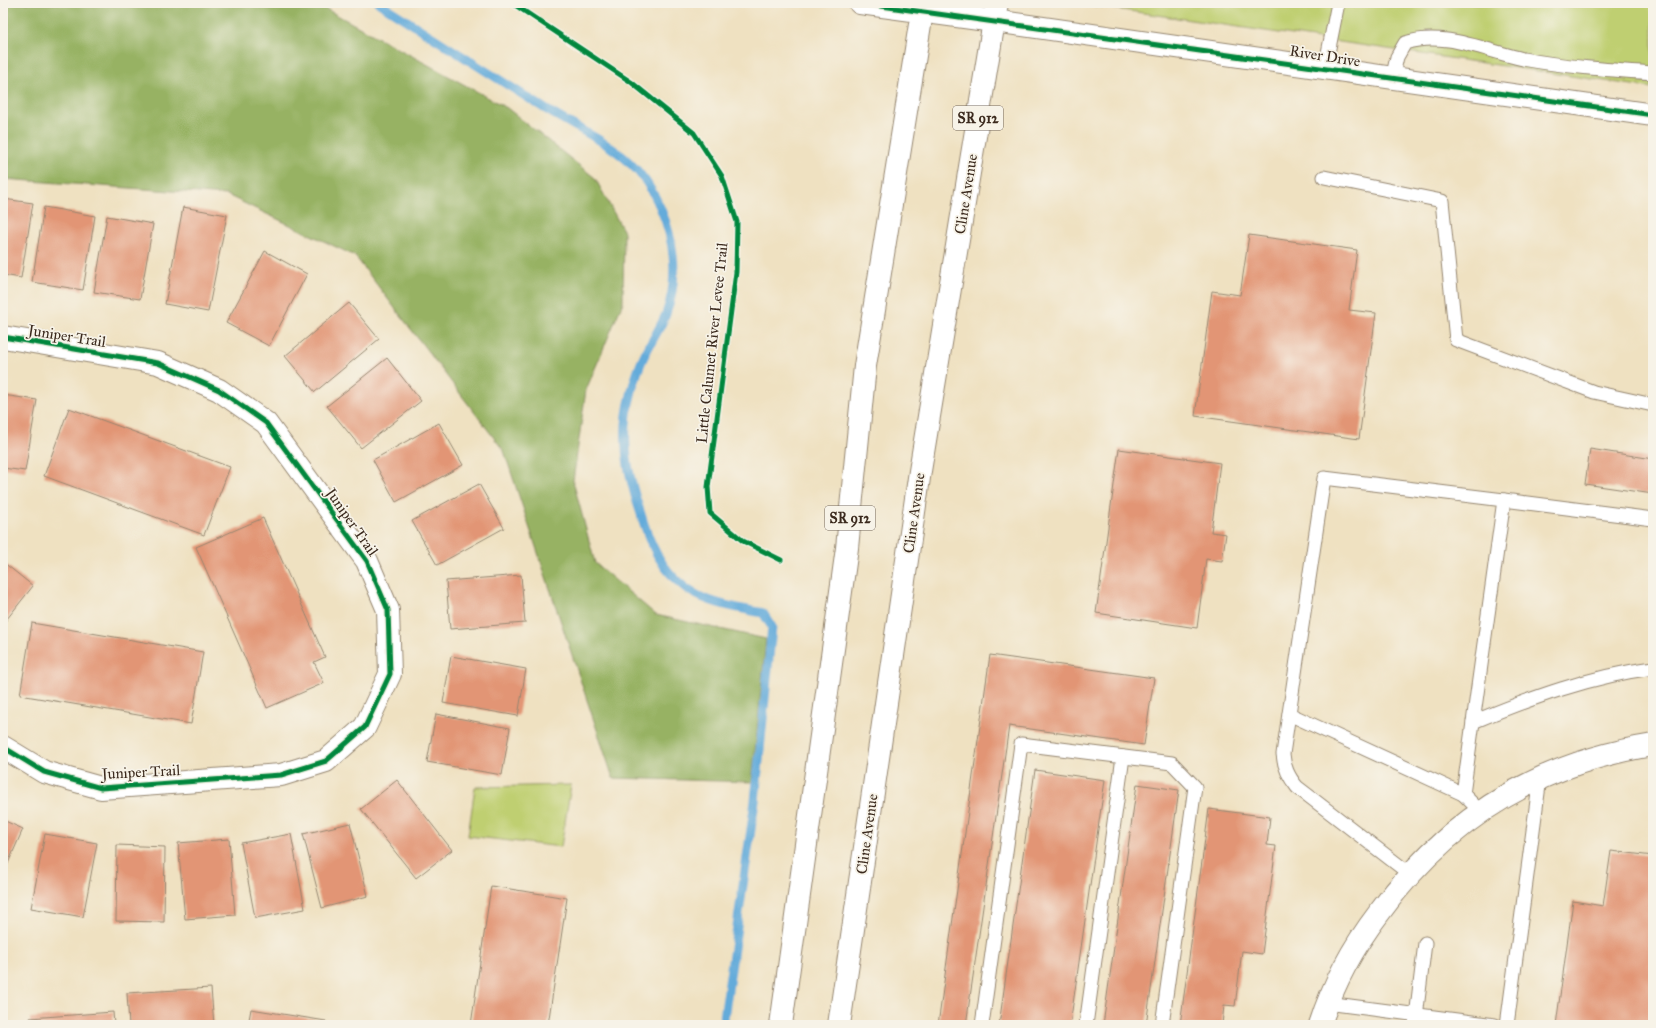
<svg xmlns="http://www.w3.org/2000/svg" width="1656" height="1028" font-family="'IM FELL Great Primer',serif">
<style>
.green{fill:#bfcf71;stroke:#7d7c48}
.forest{fill:#97b263;stroke:#696e40}
.lines{fill:none;stroke-linecap:round;stroke-linejoin:round}
.stream{stroke:#64abda;stroke-width:9}
.building{fill:#e29575}
.lane-casing{stroke:#958670;stroke-width:15}
.street-casing{stroke:#958670;stroke-width:24}
.secondary-casing{stroke:#958670;stroke-width:24}
.primary-casing{stroke:#958670;stroke-width:24}
.highway-casing{stroke:#958670;stroke-width:24}
.lane{stroke:#fff;stroke-width:13}
.street{stroke:#fff;stroke-width:22}
.secondary{stroke:#fff;stroke-width:22}
.primary{stroke:#fff;stroke-width:22}
.highway{stroke:#fff;stroke-width:22}
.cycleway-casing{stroke:#f7f3e8;stroke-width:8}
.cycleway{stroke:#00873e;stroke-width:5}
.labels{text-anchor:middle;dominant-baseline:central;stroke-width:3.5;stroke-linejoin:round;paint-order:stroke}
.shield{fill:#f7f3e8;stroke:#73665b;stroke-width:1}
.shield-label{font-size:14px;font-weight:bold;fill:#3b2a1e}
.street-label{font-size:15px;fill:#3b2a1e;stroke:#f7f3e8}
</style>
<rect width="100%" height="100%" fill="#f7f3e8"/>
<filter id="ink" filterUnits="userSpaceOnUse"><feTurbulence type="fractalNoise" baseFrequency=".025" numOctaves="2"/><feDisplacementMap in="SourceGraphic" scale="8" xChannelSelector="R" yChannelSelector="G"/><feConvolveMatrix kernelMatrix="1 2 1 2 8 2 1 2 1" color-interpolation-filters="sRGB"/></filter>
<filter id="wash" filterUnits="userSpaceOnUse"><feTurbulence type="fractalNoise" baseFrequency=".012" numOctaves="4" result="noise"/><feDisplacementMap in="SourceGraphic" scale="16" xChannelSelector="R" yChannelSelector="G"/><feGaussianBlur stdDeviation="0.9" result="paint"/><feColorMatrix in="noise" values="0 0 0 0 0 0 0 0 0 0 0 0 0 0 0 0 0 1.4 0 .05"/><feComposite in="paint" operator="in"/></filter>
<g filter="url(#wash)">
<rect width="100%" height="100%" fill="#efe1c1"/>
<g class="green">
<polygon points="1075,3 1653,3 1653,88"/>
<polygon points="571,785 561,847 468,836 475,787"/>
</g>
<polygon class="forest" points="3,3 315,3 507,108 595,178 624,232 623,302 586,390 573,481 595,563 656,615 766,639 752,782 613,778 504,451 355,256 227,195 3,179"/>
<g class="lines">
<path class="stream" d="M379,3C435,39 491,74 547,110C574,127 605,140 629,162C642,174 653,191 660,207C675,241 679,279 666,314C659,331 648,346 641,363C637,373 633,384 631,395C620,435 627,473 640,511C649,542 660,569 687,589C708,604 739,608 763,613L772,627L755,801L723,1025"/>
</g>
<g id="blocks">
<g class="building">
<polygon points="3,199 33,203 21,278 3,275"/>
<polygon points="44,207 95,216 83,290 32,282"/>
<polygon points="183,207 227,215 208,312 165,304"/>
<polygon points="107,216 153,224 140,299 94,292"/>
<polygon points="1249,235 1357,250 1349,310 1376,313 1359,439 1195,416 1212,291 1240,295"/>
<polygon points="265,251 307,274 269,346 226,323"/>
<polygon points="349,303 379,339 315,392 285,356"/>
<polygon points="387,358 421,401 361,448 327,406"/>
<polygon points="3,395 37,400 25,471 3,468"/>
<polygon points="69,408 230,467 204,535 44,476"/>
<polygon points="439,423 463,465 396,502 373,460"/>
<polygon points="1119,449 1220,463 1211,532 1226,534 1222,561 1206,559 1197,628 1096,613"/>
<polygon points="1590,449 1653,459 1653,494 1585,484"/>
<polygon points="479,484 504,528 437,565 412,521"/>
<polygon points="263,518 325,657 314,662 324,683 267,708 196,547"/>
<polygon points="3,562 33,586 3,624"/>
<polygon points="521,575 525,623 450,629 446,581"/>
<polygon points="32,623 203,652 191,724 20,695"/>
<polygon points="990,655 1154,678 1144,745 1009,726 966,1025 938,1025"/>
<polygon points="451,656 526,669 518,716 443,703"/>
<polygon points="436,714 510,728 502,775 427,762"/>
<polygon points="1035,770 1105,780 1070,1025 999,1025"/>
<polygon points="397,780 452,850 416,878 361,809"/>
<polygon points="1137,784 1179,790 1146,1025 1103,1025"/>
<polygon points="1209,809 1270,817 1267,845 1276,846 1262,954 1242,951 1235,1006 1224,1005 1222,1025 1180,1025"/>
<polygon points="3,820 23,829 3,875"/>
<polygon points="350,823 368,896 322,908 303,834"/>
<polygon points="45,834 97,843 83,917 31,908"/>
<polygon points="291,834 305,909 255,918 241,843"/>
<polygon points="229,839 235,915 185,919 178,843"/>
<polygon points="117,845 165,847 164,922 116,921"/>
<polygon points="1611,851 1653,856 1653,1025 1556,1025 1573,901 1603,906"/>
<polygon points="491,886 567,898 548,1025 471,1025"/>
<polygon points="211,988 214,1025 129,1025 127,993"/>
<polygon points="251,1009 326,1021 325,1025 248,1025"/>
<polygon points="113,1012 114,1025 30,1025 30,1018"/>
</g>
</g>
</g>
<g filter="url(#ink)">
<use href="#blocks" fill-opacity="0" stroke="#958670" stroke-width="1"/>
<g class="lines">
<defs>
<g id="lane">
<polyline points="1325,68 1338,3"/>
<path d="M1392,79L1397,57L1405,43C1443,30 1486,51 1523,59C1566,67 1610,70 1653,73"/>
<polyline points="1324,177 1442,201 1456,340 1594,392 1653,405"/>
<polyline points="1504,500 1653,519"/>
<polyline points="1289,714 1463,794"/>
<path d="M1473,722C1531,698 1591,676 1653,668"/>
<path d="M1410,874L1297,787C1288,776 1284,767 1283,754L1324,478L1504,500L1463,794L1481,812"/>
<polyline points="1327,1003 1495,1025"/>
<polyline points="982,1025 1021,744 1172,763 1195,787 1162,1025"/>
<polyline points="1086,1025 1123,757"/>
<polyline points="1415,1025 1425,943"/>
<polyline points="1507,1025 1540,778"/>
</g>
<g id="street">
<polyline points="994,21 1653,115"/>
<polyline points="3,337 158,363 219,390 266,423 367,561 388,610 390,674 365,727 326,761 281,775 101,788 44,772 3,747"/>
<path d="M1320,1025C1333,984 1353,947 1379,913C1447,819 1538,763 1653,745"/>
</g>
<polyline id="secondary" points="860,3 994,21"/>
<g id="primary">
<polyline points="781,1025 847,548 865,366 922,12"/>
<polyline points="839,1025 920,471 994,21"/>
</g>
<g id="highway">
<polyline points="922,12 923,3"/>
<polyline points="994,21 997,3"/>
</g>
</defs>
<use href="#lane" class="lane-casing"/>
<use href="#street" class="street-casing"/>
<use href="#secondary" class="secondary-casing"/>
<use href="#primary" class="primary-casing"/>
<use href="#highway" class="highway-casing"/>
<use href="#lane" class="lane"/>
<use href="#street" class="street"/>
<use href="#secondary" class="secondary"/>
<use href="#primary" class="primary"/>
<use href="#highway" class="highway"/>
<defs>
<g id="cycleway">
<polyline points="512,3 631,82 694,133 722,176 737,222 736,272 708,487 710,513 743,541 781,560"/>
<polyline points="860,3 1653,115"/>
<polyline points="3,337 158,363 219,390 266,423 367,561 388,610 390,674 365,727 326,761 281,775 101,788 44,772 3,747"/>
</g>
</defs>
<use href="#cycleway" class="cycleway-casing"/>
<use href="#cycleway" class="cycleway"/>
</g>
</g>
<g class="labels">
<g class="shield">
<rect x="953" y="106" width="50" height="24" rx="3"/>
<rect x="825" y="506" width="50" height="24" rx="3"/>
</g>
<g class="shield-label">
<text x="978" y="118">SR 912</text>
<text x="850" y="518">SR 912</text>
</g>
<g class="street-label">
<text transform="translate(1325 56) rotate(9)">River Drive</text>
<text transform="translate(966 194) rotate(-81)">Cline Avenue</text>
<text transform="translate(67 336) rotate(9)">Juniper Trail</text>
<text transform="translate(712 343) rotate(-84)">Little Calumet River Levee Trail</text>
<text transform="translate(914 513) rotate(-82)">Cline Avenue</text>
<text transform="translate(352 522) rotate(55)">Juniper Trail</text>
<text transform="translate(141 772) rotate(-3)">Juniper Trail</text>
<text transform="translate(867 834) rotate(-82)">Cline Avenue</text>
</g>
</g>
<rect width="1656" height="1028" fill="none" stroke="#f7f3e8" stroke-width="16"/>
</svg>
